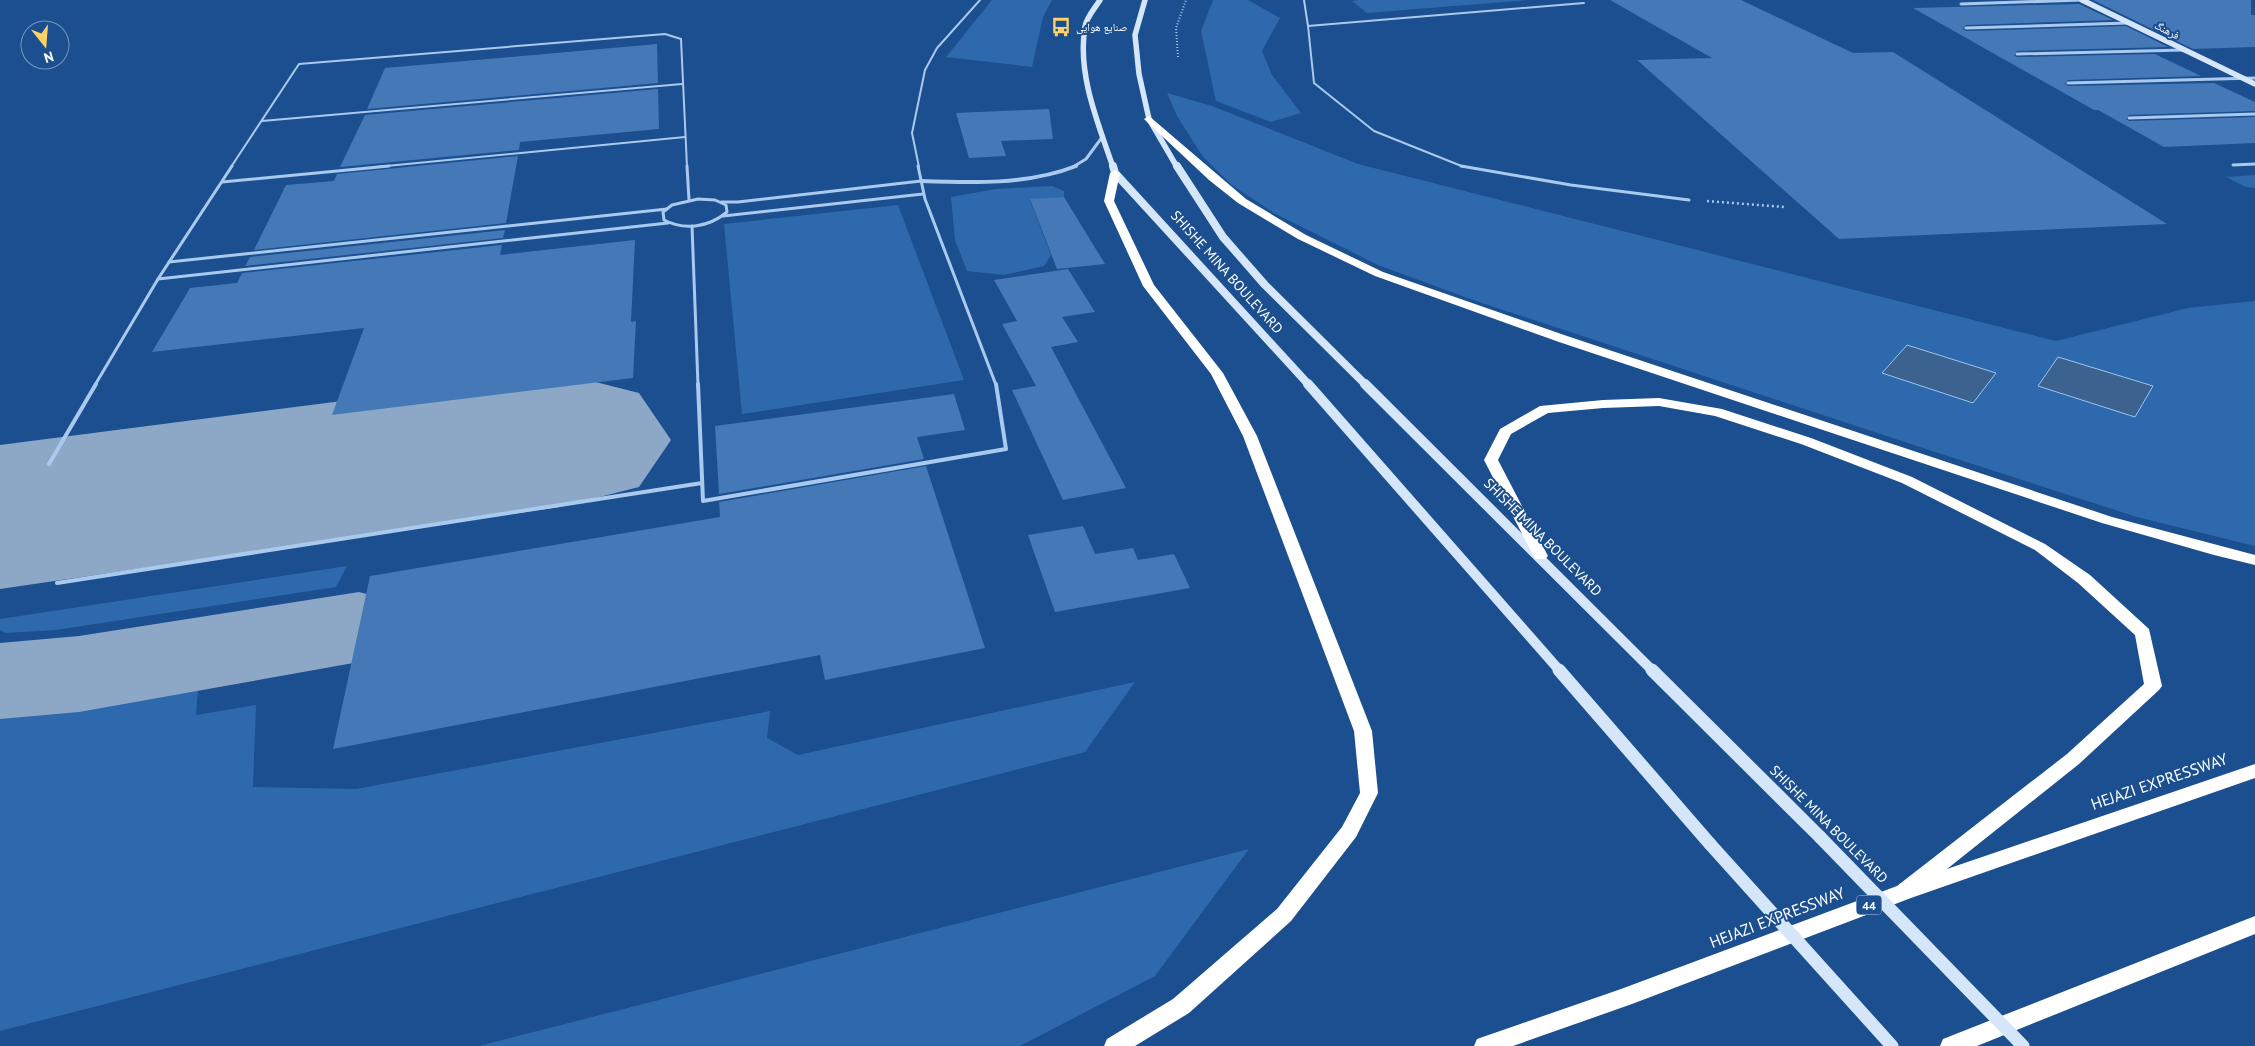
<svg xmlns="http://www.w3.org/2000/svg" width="2255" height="1046" font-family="'PT Sans','Noto Naskh Arabic',sans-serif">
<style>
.green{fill:#2e69ad}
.water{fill:#3c6290;stroke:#9cc4f0}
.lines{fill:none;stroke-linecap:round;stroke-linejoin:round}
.taxiway{fill:#8da7c7;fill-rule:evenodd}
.runway{fill:#8da7c7;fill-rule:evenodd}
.building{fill:#4478b7}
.path-far1{stroke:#a9c9ee;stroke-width:2;stroke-dasharray:1 2;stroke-linecap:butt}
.path{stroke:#a9c9ee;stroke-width:2.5;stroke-dasharray:2 3;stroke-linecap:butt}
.lane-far2{stroke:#a9c9ee;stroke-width:2}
.lane-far1{stroke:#a9c9ee;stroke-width:3}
.lane{stroke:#a9c9ee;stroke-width:4}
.street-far1{stroke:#a9c9ee;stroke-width:3}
.street{stroke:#a9c9ee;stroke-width:4}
.secondary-far3{stroke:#d6e6fa;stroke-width:5.5}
.secondary-far2{stroke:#d6e6fa;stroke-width:8}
.secondary-far1{stroke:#d6e6fa;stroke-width:10}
.secondary{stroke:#d6e6fa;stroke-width:13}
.highway{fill:#fff;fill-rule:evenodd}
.secondary-bridge{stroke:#d6e6fa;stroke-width:13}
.labels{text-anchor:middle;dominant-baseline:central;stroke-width:4;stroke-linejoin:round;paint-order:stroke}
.far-poi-label{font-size:11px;fill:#fff;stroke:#1b4f8f;text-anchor:start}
.far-street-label{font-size:11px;fill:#fff;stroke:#1b4f8f}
.shield{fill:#1b4f8f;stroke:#bbcadd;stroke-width:1}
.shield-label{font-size:12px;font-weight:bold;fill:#fff}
.street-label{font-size:14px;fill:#fff;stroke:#1b4f8f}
.near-street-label{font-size:16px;fill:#fff;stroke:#1b4f8f}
</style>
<rect width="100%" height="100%" fill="#1b4f8f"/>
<g class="green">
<polygon points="992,0 1052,0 1043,17 1032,67 946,57"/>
<polygon points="1213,0 1248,0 1280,18 1262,51 1272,75 1301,113 1271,122 1216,101 1201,31"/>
<polygon points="1359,0 1528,0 1367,13 1352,1"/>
<polygon points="1167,93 1212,106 1358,164 2056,341 2188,308 2255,301 2255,546 2137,517 1929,450 1473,300 1378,265 1274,213 1232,185 1203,157 1177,116"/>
<polygon points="2255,175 2255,188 2246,187 2226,177"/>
<polygon points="1052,186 1064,191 1064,197 1030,200 1051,255 1044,266 1004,275 967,271 955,240 951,197 996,189"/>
<polygon points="898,205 964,380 742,414 724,224"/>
<polygon points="347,566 336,587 56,630 5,633 0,630 0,619"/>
<polygon points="1135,682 1085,752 0,1031 0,718 198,690 196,715 256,705 253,787 356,789 770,711 767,738 798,755"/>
<polygon points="1249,849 1155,976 1020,1046 479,1046"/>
</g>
<g class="water">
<polygon points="1907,345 1996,373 1973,403 1882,373"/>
<polygon points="2058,357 2153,386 2135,417 2038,386"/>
</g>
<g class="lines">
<g class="taxiway">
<polygon points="114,474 147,482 161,502 147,522 87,541 59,555 35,576 0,585 0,509 35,495"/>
<polygon points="359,592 396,602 412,627 396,652 359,662 79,712 0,719 0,643 79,636"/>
</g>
<polygon class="runway" points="560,373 639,393 671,440 639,487 560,507 0,589 0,445"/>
</g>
<g class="building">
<polygon points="1610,0 1741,0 1853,53 1893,52 2167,224 1839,239 1637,60 1712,58"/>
<polygon points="2093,0 2251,0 2251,15 2255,15 2255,47 2193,49"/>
<polygon points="2079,4 2113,20 1966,25 1963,29 1966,31 2126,26 2168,47 2017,51 2014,55 2017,57 2155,54 2201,76 2068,80 2065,84 2068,86 2214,83 2255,102 2255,111 2129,115 2126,119 2129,121 2255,117 2255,143 2164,147 2098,110 2094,110 1913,8"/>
<polygon points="657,44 658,83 367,109 385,68"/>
<polygon points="658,89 659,129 520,142 519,150 340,167 365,115"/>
<polygon points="1049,109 1053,139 1001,141 1006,156 969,158 956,113"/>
<polygon points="518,156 506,223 254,250 286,185 334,181 337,174"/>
<polygon points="1064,197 1105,264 1057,269 1030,199"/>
<polygon points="505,230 503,238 245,266 250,257"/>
<polygon points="635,240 631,322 636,321 633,378 332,415 364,328 152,352 190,288 237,283 242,273 502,245 500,255"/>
<polygon points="1068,269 1095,312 1062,317 1078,342 1051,347 1126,488 1063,500 1012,390 1036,386 1002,324 1017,321 994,280"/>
<polygon points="954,394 965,430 917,437 924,459 719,494 715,426"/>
<polygon points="926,466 985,648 825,680 820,655 333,749 370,576 720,517 719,502"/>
<polygon points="1083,526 1095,554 1133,548 1138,560 1174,554 1190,588 1055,612 1028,535"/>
</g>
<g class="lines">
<polyline class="path-far1" points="1178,57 1176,28 1186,0"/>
<polyline class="path" points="1707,201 1784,207"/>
<g class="lane-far2">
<polyline points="1304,0 1308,26 1584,3"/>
<polyline points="1308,26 1314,83 1374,131 1464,167"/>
<polyline points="262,121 682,84"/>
<polyline points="231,167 299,64 665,34 681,39 687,167"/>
<polyline points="376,167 685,137"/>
<polyline points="919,167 912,133 925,70 937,48 980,0"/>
</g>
<g class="lane-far1">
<polyline points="687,166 689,200"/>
<polyline points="918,166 925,199 996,385"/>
<polyline points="1461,166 1571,185 1689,200"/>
<polyline points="222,182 389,166"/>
<path d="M698,199L715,200L726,205L727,212C709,227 685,231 664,220L663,212L672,205Z"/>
<polyline points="721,202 738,202 921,181"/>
<polyline points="723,216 923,194"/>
<polyline points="692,226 698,385"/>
<polyline points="169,262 667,209"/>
<polyline points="158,279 668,223"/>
<polyline points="95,385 158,279 232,166"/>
</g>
<g class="lane">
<polyline points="698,384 703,501 1006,449 996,384"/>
<polyline points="49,464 96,384"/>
<polyline points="57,583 702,483"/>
</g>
<g class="street-far1">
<polyline points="1961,4 2082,0"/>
<polyline points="1966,28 2128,23"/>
<polyline points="2017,54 2184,50"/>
<polyline points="2068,83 2255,78"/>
<polyline points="2129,118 2255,114"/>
<polyline points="2233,165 2255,164"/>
<polyline points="1073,167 1086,159 1103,136"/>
</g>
<path class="street" d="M921,181C971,183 1028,185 1076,166"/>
<g class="secondary-far3">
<path d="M1100,0C1095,8 1086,18 1085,27C1077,74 1098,123 1113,167"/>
<polyline points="1145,0 1135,35 1139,74 1149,119 1177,167"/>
<polyline points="2082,0 2255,84"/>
</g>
<g class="secondary-far2">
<polyline points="1113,166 1115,173 1309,385"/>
<polyline points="1177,166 1223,237 1265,285 1366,385"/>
</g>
<g class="secondary-far1">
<polyline points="1308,384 1560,671"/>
<polyline points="1365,384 1653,671"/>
</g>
<g class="secondary">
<polyline points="1559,670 1710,844"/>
<polyline points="1652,670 1820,837"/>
</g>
<g class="highway">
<polygon points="1149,116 1246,199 1306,235 1383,272 1567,336 2112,517 2255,555 2255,565 2214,555 2102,523 1559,342 1375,276 1298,239 1238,203 1209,180 1146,121 1144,119"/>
<polygon points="1115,170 1120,173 1114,201 1154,285 1223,373 1257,436 1372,731 1378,793 1356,837 1291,921 1189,1013 1135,1046 1104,1046 1107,1039 1173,999 1277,909 1342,827 1360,793 1354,731 1243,436 1211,374 1143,286 1104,201 1110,173"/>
<polygon points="1659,398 1722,409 1811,438 1912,477 2045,544 2090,575 2149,629 2162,686 2159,690 2079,764 1947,869 2255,764 2255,778 1911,898 1632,1004 1513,1046 1474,1046 1477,1039 1621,989 1897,886 2067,754 2144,684 2135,635 2078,583 2035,550 1902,483 1801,444 1715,416 1659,406 1603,408 1548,413 1511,434 1498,460 1548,556 1545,559 1535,559 1484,460 1500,429 1540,406 1603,400"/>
<polygon points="2255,916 2255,934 1977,1046 1940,1046 1943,1039"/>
</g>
<g class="secondary-bridge">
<polyline points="1820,837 2023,1046"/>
<polyline points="1710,844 1892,1046"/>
</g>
</g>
<defs>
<symbol id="bus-bare" viewBox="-9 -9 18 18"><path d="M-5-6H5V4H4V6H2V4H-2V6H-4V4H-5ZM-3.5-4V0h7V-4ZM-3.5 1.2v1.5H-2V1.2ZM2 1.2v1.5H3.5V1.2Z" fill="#ffd166" stroke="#1b4f8f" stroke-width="2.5" paint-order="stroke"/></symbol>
</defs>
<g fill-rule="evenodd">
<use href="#bus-bare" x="1047" y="13" width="28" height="28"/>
</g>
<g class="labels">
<g class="far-poi-label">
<text x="1076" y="27">صنایع هوایی</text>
</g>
<g class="far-street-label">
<text transform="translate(2167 30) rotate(27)">فرهنگ</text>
</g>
<rect class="shield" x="1856.5" y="895.5" width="25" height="19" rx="4"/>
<g class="shield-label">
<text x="1869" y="905">44</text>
</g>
<g class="street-label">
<text transform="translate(1227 272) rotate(48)">SHISHE MINA BOULEVARD</text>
<text transform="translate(1543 537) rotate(45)">SHISHE MINA BOULEVARD</text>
<text transform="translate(1829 824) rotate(45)">SHISHE MINA BOULEVARD</text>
</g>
<g class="near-street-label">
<text transform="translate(2159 781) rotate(-19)">HEJAZI EXPRESSWAY</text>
<text transform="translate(1777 917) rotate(-21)">HEJAZI EXPRESSWAY</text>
</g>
</g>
<g transform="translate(45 45) rotate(163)"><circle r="24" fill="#1b4f8f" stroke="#7695bc"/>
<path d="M0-4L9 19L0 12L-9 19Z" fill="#ffd166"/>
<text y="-8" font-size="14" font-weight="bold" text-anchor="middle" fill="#ffffff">N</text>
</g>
</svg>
